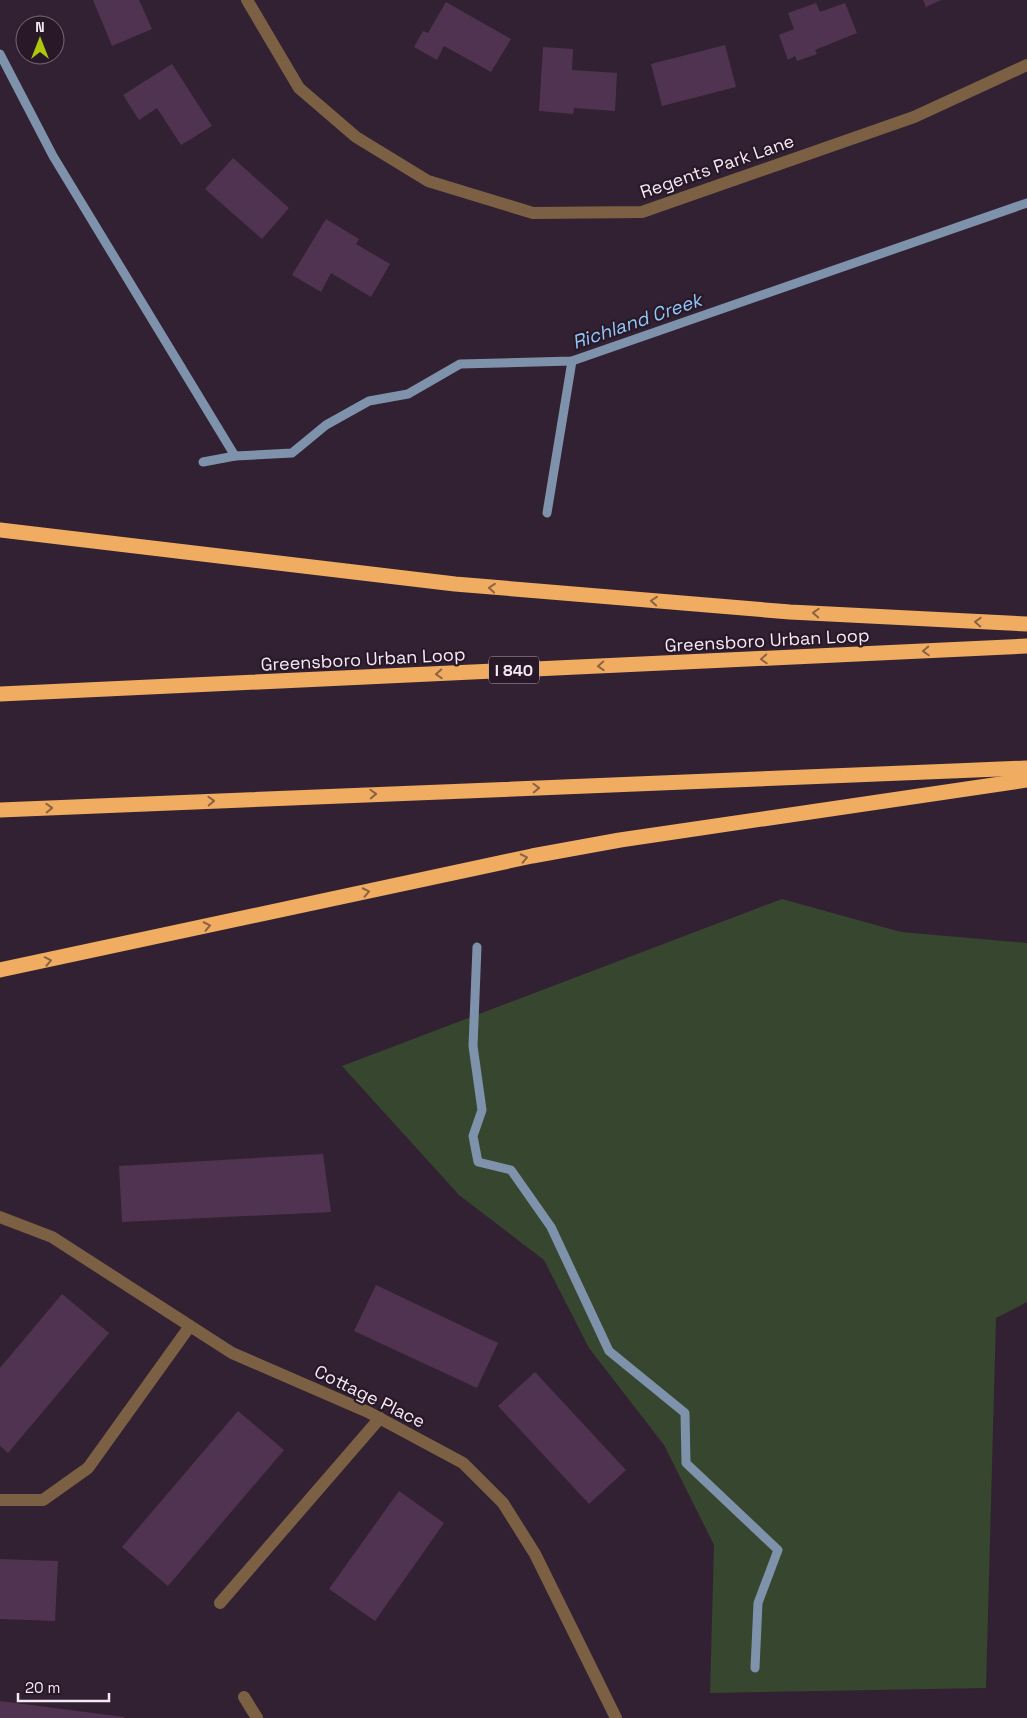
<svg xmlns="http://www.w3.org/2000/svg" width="1027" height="1718" font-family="'Space Grotesk',sans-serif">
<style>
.green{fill:#37462e}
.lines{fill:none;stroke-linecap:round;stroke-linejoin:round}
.stream{stroke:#7e92ab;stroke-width:9}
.building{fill:#503350}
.service{stroke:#7b6043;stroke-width:12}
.minor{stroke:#7b6043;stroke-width:12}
.motorway{stroke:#f0ac61;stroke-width:15}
.oneway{stroke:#8c6244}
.labels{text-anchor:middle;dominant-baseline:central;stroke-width:4.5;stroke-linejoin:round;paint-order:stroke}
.shield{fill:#281828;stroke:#b7aab7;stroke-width:1}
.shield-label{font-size:16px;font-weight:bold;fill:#f4e9f4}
.street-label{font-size:18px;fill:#f4e9f4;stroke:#281828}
.water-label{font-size:19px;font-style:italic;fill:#90c8fb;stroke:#281828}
</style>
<rect width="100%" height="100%" fill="#322132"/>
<polygon class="green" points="782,899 901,932 1027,943 1027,1302 996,1318 986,1688 710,1693 714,1545 664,1445 589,1348 544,1260 459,1195 342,1066"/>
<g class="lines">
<g class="stream">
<polyline points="0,54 53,156 235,456"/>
<polyline points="203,462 235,456 292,453 326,425 369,401 408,394 460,364 572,361 1027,203"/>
<polyline points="547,513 572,361"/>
<polyline points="477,947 473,1046 482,1110 473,1136 478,1162 511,1170 551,1227 609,1351 685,1413 686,1463 778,1550 758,1603 755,1668"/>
</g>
</g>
<g class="building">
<polygon points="93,0 139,0 152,29 112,46"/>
<polygon points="923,0 941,0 926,7"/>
<polygon points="446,2 511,39 491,72 444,46 437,60 414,47 423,31 428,33"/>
<polygon points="816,3 820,12 845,3 857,33 815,50 817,54 797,61 795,56 788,60 779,35 794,29 788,13"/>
<polygon points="725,45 736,87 662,106 651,64"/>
<polygon points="543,47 573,49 572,70 617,73 615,111 574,108 573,114 539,111"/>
<polygon points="172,64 212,126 181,145 157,108 139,120 123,95"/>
<polygon points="233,158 289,208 262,239 205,189"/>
<polygon points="326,219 359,239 356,244 390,264 371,297 331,273 321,292 292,275"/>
<polygon points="323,1154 331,1212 122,1222 119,1166"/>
<polygon points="376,1285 498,1343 477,1388 354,1331"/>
<polygon points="62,1294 109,1333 8,1453 0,1446 0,1368"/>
<polygon points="535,1372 626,1470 589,1504 498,1406"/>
<polygon points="238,1411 284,1450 168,1586 122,1547"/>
<polygon points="399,1491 444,1523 375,1621 329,1589"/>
<polygon points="0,1559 58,1561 55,1621 0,1619"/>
<polygon points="0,1701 124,1717 124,1718 0,1718"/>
</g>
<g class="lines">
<g class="service">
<polyline points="0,1217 52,1237 232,1353 368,1412 463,1463 503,1503 535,1554 616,1718"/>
<polyline points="0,1500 43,1500 88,1468 190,1326"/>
<polyline points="220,1603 380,1418"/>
<polyline points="244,1697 257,1718"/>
</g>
<polyline class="minor" points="247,0 299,88 356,137 428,181 533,213 642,212 914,117 1027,65"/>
<g class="motorway">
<polyline points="0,530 455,584 790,612 1027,624"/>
<polyline points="0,694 1027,646"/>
<polyline points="0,810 1027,768"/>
<polyline points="0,970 532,856 620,840 1027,780"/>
</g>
</g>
<defs><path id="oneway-chevron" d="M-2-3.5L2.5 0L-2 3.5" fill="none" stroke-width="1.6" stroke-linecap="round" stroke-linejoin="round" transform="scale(1.25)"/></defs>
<g class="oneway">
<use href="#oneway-chevron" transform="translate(492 588) rotate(-175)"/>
<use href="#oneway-chevron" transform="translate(654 601) rotate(-175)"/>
<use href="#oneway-chevron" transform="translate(816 613) rotate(-177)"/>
<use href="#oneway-chevron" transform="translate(978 622) rotate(-177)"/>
<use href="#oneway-chevron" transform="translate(926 651) rotate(177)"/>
<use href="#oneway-chevron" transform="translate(764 659) rotate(177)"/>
<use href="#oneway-chevron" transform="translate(601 666) rotate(177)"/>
<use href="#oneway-chevron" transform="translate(439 674) rotate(177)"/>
<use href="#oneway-chevron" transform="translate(536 788) rotate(-2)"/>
<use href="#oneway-chevron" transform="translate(373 794) rotate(-2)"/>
<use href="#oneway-chevron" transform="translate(211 801) rotate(-2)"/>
<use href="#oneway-chevron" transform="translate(49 808) rotate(-2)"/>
<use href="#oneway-chevron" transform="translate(524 858) rotate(-12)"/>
<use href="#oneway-chevron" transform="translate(366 892) rotate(-12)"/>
<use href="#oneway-chevron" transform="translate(207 926) rotate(-12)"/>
<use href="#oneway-chevron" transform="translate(48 961) rotate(-11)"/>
</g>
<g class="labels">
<rect class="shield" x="489" y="656.5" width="50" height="27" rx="4"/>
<g class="shield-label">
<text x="514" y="670">I 840</text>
</g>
<g class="street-label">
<text transform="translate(717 166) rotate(-19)">Regents Park Lane</text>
<text transform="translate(767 640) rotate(-3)">Greensboro Urban Loop</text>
<text transform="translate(363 659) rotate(-3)">Greensboro Urban Loop</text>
<text transform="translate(370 1396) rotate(26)">Cottage Place</text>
</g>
<g class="water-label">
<text transform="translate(637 321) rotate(-19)">Richland Creek</text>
</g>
</g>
<g transform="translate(40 40)"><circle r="24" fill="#281828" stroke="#7a6c7a"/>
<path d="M0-4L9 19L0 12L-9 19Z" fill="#aec60c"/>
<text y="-8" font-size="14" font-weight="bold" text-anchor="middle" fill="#f4e9f4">N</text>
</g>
<path d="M18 1693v8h91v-8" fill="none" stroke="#f4e9f4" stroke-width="2.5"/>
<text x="25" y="1693" font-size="15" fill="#f4e9f4" stroke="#281828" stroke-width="4" paint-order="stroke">20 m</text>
</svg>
